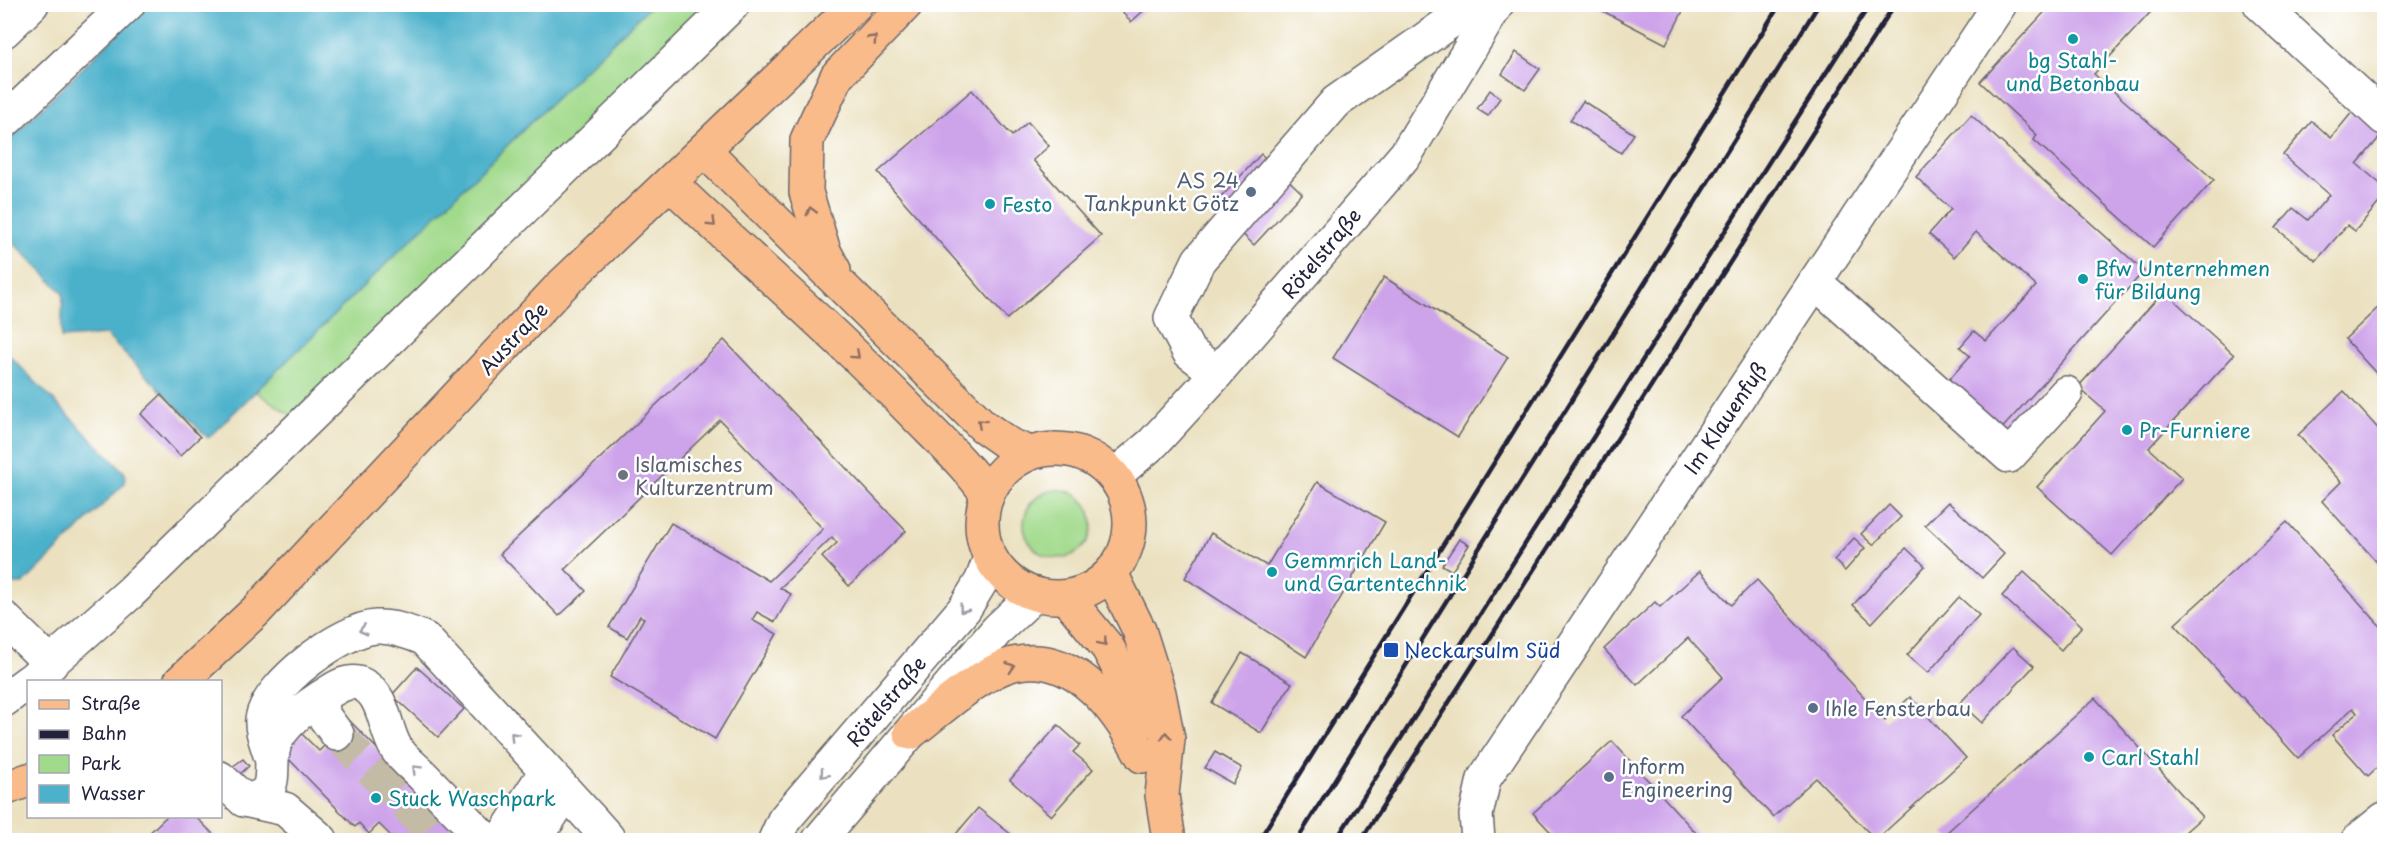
<svg xmlns="http://www.w3.org/2000/svg" width="2389" height="845" font-family="'Playpen Sans',sans-serif">
<style>
.green{fill:#a2da8c;stroke:#627e64;stroke-width:1.5}
.water{fill:#4cb1cb;stroke:#376a83;stroke-width:1.5}
.building{fill:#cda3ea}
.lines{fill:none;stroke-linecap:round;stroke-linejoin:round}
.minor-tunnel{stroke:#c3bba5;stroke-width:33;stroke-dasharray:33 16;stroke-linecap:butt}
.minor-casing{stroke:#68656a;stroke-width:36}
.major-casing{stroke:#68656a;stroke-width:36}
.minor{stroke:#fff;stroke-width:33}
.major{stroke:#fabb8b;stroke-width:33}
.rail{stroke:#22223b;stroke-width:4.5}
.oneway{stroke:#8e6e63}
.oneway2{stroke:#9c9ca7}
.culture-dot{fill:#0f9aa8;stroke:#fff;stroke-width:2}
.service-dot{fill:#5c6f8a;stroke:#fff;stroke-width:2}
.worship-dot{fill:#6b7280;stroke:#fff;stroke-width:2}
.transit-dot{fill:#1a4fb4;stroke:#fff;stroke-width:2}
.labels{text-anchor:middle;dominant-baseline:central;stroke-width:5;stroke-linejoin:round;paint-order:stroke}
.culture-label{font-size:20px;fill:#0d838f;stroke:#fff;text-anchor:start}
.service-label{font-size:20px;fill:#4e5e75;stroke:#fff;text-anchor:start}
.street-label{font-size:20px;fill:#22223b;stroke:#fff}
.worship-label{font-size:20px;fill:#5b616d;stroke:#fff;text-anchor:start}
.transit-label{font-size:20px;fill:#164399;stroke:#fff;text-anchor:start}
</style>
<rect width="100%" height="100%" fill="#fff"/>
<filter id="ink" filterUnits="userSpaceOnUse"><feTurbulence type="fractalNoise" baseFrequency=".0167" numOctaves="2"/><feDisplacementMap in="SourceGraphic" scale="12" xChannelSelector="R" yChannelSelector="G"/><feConvolveMatrix kernelMatrix="1 2 1 2 8 2 1 2 1" color-interpolation-filters="sRGB"/></filter>
<filter id="wash" filterUnits="userSpaceOnUse"><feTurbulence type="fractalNoise" baseFrequency=".008" numOctaves="4" result="noise"/><feDisplacementMap in="SourceGraphic" scale="24" xChannelSelector="R" yChannelSelector="G"/><feGaussianBlur stdDeviation="1.35" result="paint"/><feColorMatrix in="noise" values="0 0 0 0 0 0 0 0 0 0 0 0 0 0 0 0 0 1.4 0 .05"/><feComposite in="paint" operator="in"/></filter>
<g filter="url(#wash)">
<rect width="100%" height="100%" fill="#ebe1c0"/>
<g class="green">
<polygon points="651,5 721,5 292,416 255,391"/>
<circle cx="1058" cy="524" r="34"/>
</g>
<g class="water">
<polygon points="147,5 651,5 208,438 106,335 61,338 63,293 5,234 5,144"/>
<polygon points="4,350 125,473 125,483 23,584 12,584 5,576"/>
</g>
<g id="blocks">
<g class="building">
<polygon points="1116,4 1151,4 1131,22"/>
<polygon points="2052,4 2158,4 2094,74 2214,180 2153,247 2034,140 2037,135 1980,82"/>
<polygon points="1591,5 1680,5 1679,7 1684,9 1666,44"/>
<polygon points="1516,52 1540,69 1525,90 1502,74"/>
<polygon points="972,90 1012,136 1028,122 1049,146 1033,160 1101,236 1007,319 878,172"/>
<polygon points="1490,90 1500,98 1488,116 1477,109"/>
<polygon points="1583,101 1634,134 1621,153 1570,120"/>
<polygon points="2358,105 2384,132 2357,164 2384,187 2384,197 2355,231 2347,225 2316,261 2276,228 2293,208 2308,220 2329,195 2283,155 2312,121 2331,138"/>
<polygon points="1971,115 2144,271 1998,433 1945,384 1970,356 1960,347 1974,331 1986,341 2036,286 1976,232 1954,257 1929,234 1951,209 1916,177"/>
<polygon points="1261,154 1302,193 1254,245 1213,206"/>
<polygon points="1384,277 1508,357 1458,437 1333,358"/>
<polygon points="2164,291 2234,355 2149,448 2182,478 2112,555 2037,487 2105,411 2078,387"/>
<polygon points="2384,302 2384,382 2345,339"/>
<polygon points="724,340 906,531 849,586 822,557 837,543 832,537 780,588 791,594 775,622 757,612 752,620 777,634 715,739 610,677 644,618 640,616 627,638 609,627 671,523 769,581 823,529 720,420 565,569 586,591 559,616 500,554"/>
<polygon points="2344,391 2384,435 2384,570 2322,501 2341,482 2298,435"/>
<polygon points="161,395 200,437 180,456 141,414"/>
<polygon points="1317,482 1385,522 1306,657 1185,578 1211,533 1267,566"/>
<polygon points="1948,502 2004,554 1982,578 1925,525"/>
<polygon points="1889,505 1901,517 1873,545 1861,534"/>
<polygon points="2287,522 2384,630 2384,761 2368,776 2332,735 2357,713 2353,708 2298,758 2175,624"/>
<polygon points="1854,538 1865,548 1845,571 1834,560"/>
<polygon points="1459,539 1469,545 1452,571 1442,565"/>
<polygon points="1906,548 1925,566 1872,623 1853,605"/>
<polygon points="1700,571 1731,605 1757,580 1885,720 1910,697 1966,758 1876,840 1816,778 1773,817 1681,716 1723,677 1688,638 1637,685 1604,649 1655,602 1660,607"/>
<polygon points="2024,572 2082,626 2061,650 2002,596"/>
<polygon points="1959,597 1979,615 1928,673 1907,655"/>
<polygon points="2013,647 2034,666 1982,723 1960,703"/>
<polygon points="1242,653 1292,683 1261,733 1212,703"/>
<polygon points="417,667 464,709 438,737 392,695"/>
<polygon points="2095,698 2202,817 2176,840 1951,840 1945,834"/>
<polygon points="350,721 391,763 466,840 395,840 379,824 369,834 359,823 355,827 282,752 301,733 319,751"/>
<polygon points="1058,725 1080,745 1073,752 1093,769 1051,816 1010,780"/>
<polygon points="1612,741 1696,833 1703,840 1558,840 1533,813"/>
<polygon points="1215,752 1242,768 1233,784 1205,768"/>
<polygon points="243,759 249,766 239,775 232,767"/>
<polygon points="978,808 1018,840 951,840"/>
<polygon points="167,816 195,816 219,840 142,840"/>
</g>
</g>
</g>
<g filter="url(#ink)">
<use href="#blocks" fill-opacity="0" stroke="#68656a" stroke-width="1.5"/>
<g class="lines">
<polyline class="minor-tunnel" points="337,734 439,840"/>
<defs>
<g id="minor">
<polyline points="2260,4 2384,118"/>
<polyline points="4,31 32,4"/>
<polyline points="4,122 128,4"/>
<polyline points="1815,282 2009,456 2066,393"/>
<polyline points="1217,373 1189,352 1171,318 1199,260 1336,102 1475,4"/>
<polyline points="1114,476 1153,443 1217,373 1406,154 1497,4"/>
<polyline points="4,618 51,664"/>
<polyline points="29,682 130,593 733,4"/>
<polyline points="322,697 323,715 337,734"/>
<polyline points="4,700 28,682"/>
<path d="M270,755C267,744 261,731 262,719C267,685 342,629 376,627C393,626 409,632 425,639L591,819L608,838L607,840"/>
<polyline points="220,778 244,800 285,809 321,840"/>
<path d="M244,800C288,796 262,762 278,737C289,719 311,703 329,692C340,685 351,679 363,685C385,696 384,729 396,748C402,758 414,767 422,775C443,797 465,819 486,840"/>
<polyline points="501,840 546,771"/>
<polyline points="535,840 566,792"/>
<polyline points="775,840 784,820 965,608 982,580 990,558"/>
<polyline points="819,840 998,629 1035,594"/>
<polyline points="1478,840 1476,815 1484,779 2000,4"/>
<polyline points="2358,840 2384,819"/>
</g>
<g id="major">
<polyline points="704,150 983,426 1010,445 1030,453"/>
<path d="M670,183C750,260 836,333 913,413C938,439 966,464 987,494"/>
<polyline points="834,270 824,251 806,192 807,140 837,76 906,4"/>
<circle cx="1056" cy="523" r="74"/>
<polyline points="1111,573 1139,630 1159,693 1168,739 1162,795 1169,840"/>
<polyline points="1066,597 1108,648 1117,665 1136,729"/>
<polyline points="180,682 257,610 559,288 856,4"/>
<path d="M910,733C938,712 979,673 1013,664C1075,649 1117,709 1142,756"/>
<polyline points="4,789 28,780"/>
</g>
</defs>
<use href="#minor" class="minor-casing"/>
<use href="#major" class="major-casing"/>
<use href="#minor" class="minor"/>
<use href="#major" class="major"/>
<g class="rail">
<polyline points="1259,840 1780,4"/>
<polyline points="1297,840 1819,4"/>
<polyline points="1336,840 1870,4"/>
<polyline points="1361,840 1895,4"/>
</g>
</g>
<defs><path id="oneway-chevron" d="M-2-3.5L2.5 0L-2 3.5" fill="none" stroke-width="1.6" stroke-linecap="round" stroke-linejoin="round" transform="scale(1.5)"/></defs>
<g class="oneway">
<use href="#oneway-chevron" transform="translate(873 39) rotate(-46)"/>
<use href="#oneway-chevron" transform="translate(811 211) rotate(-105)"/>
<use href="#oneway-chevron" transform="translate(712 223) rotate(44)"/>
<use href="#oneway-chevron" transform="translate(856 355) rotate(42)"/>
<use href="#oneway-chevron" transform="translate(981 423) rotate(-138)"/>
<use href="#oneway-chevron" transform="translate(1103 642) rotate(52)"/>
<use href="#oneway-chevron" transform="translate(1011 667) rotate(-18)"/>
<use href="#oneway-chevron" transform="translate(1166 736) rotate(-94)"/>
</g>
<g class="oneway2">
<use href="#oneway-chevron" transform="translate(963 609) rotate(127)"/>
<use href="#oneway-chevron" transform="translate(363 630) rotate(167)"/>
<use href="#oneway-chevron" transform="translate(514 736) rotate(-133)"/>
<use href="#oneway-chevron" transform="translate(416 769) rotate(-135)"/>
<use href="#oneway-chevron" transform="translate(824 774) rotate(131)"/>
</g>
</g>
<g class="culture-dot">
<circle cx="2073" cy="39" r="6"/>
<circle cx="990" cy="204" r="6"/>
<circle cx="2083" cy="279" r="6"/>
<circle cx="2127" cy="430" r="6"/>
<circle cx="1272" cy="572" r="6"/>
<circle cx="2089" cy="757" r="6"/>
<circle cx="376" cy="798" r="6"/>
</g>
<g class="service-dot">
<circle cx="1251" cy="192" r="6"/>
<circle cx="1813" cy="708" r="6"/>
<circle cx="1609" cy="777" r="6"/>
</g>
<circle class="worship-dot" cx="623" cy="475" r="6"/>
<rect class="transit-dot" x="1383" y="642" width="16" height="16" rx="3"/>
<g class="labels">
<g class="culture-label">
<text x="2073" y="60" text-anchor="middle">bg Stahl-<tspan x="2073" dy="23">und Betonbau</tspan></text>
<text x="1002" y="204">Festo</text>
<text x="2095" y="268">Bfw Unternehmen<tspan x="2095" dy="23">für Bildung</tspan></text>
<text x="2139" y="430">Pr-Furniere</text>
<text x="1284" y="560">Gemmrich Land-<tspan x="1284" dy="23">und Gartentechnik</tspan></text>
<text x="2101" y="757">Carl Stahl</text>
<text x="388" y="798">Stuck Waschpark</text>
</g>
<g class="service-label">
<text x="1239" y="180" text-anchor="end">AS 24<tspan x="1239" dy="23">Tankpunkt Götz</tspan></text>
<text x="1825" y="708">Ihle Fensterbau</text>
<text x="1621" y="766">Inform<tspan x="1621" dy="23">Engineering</tspan></text>
</g>
<g class="street-label">
<text transform="translate(1321 253) rotate(-50)">Rötelstraße</text>
<text transform="translate(513 338) rotate(-47)">Austraße</text>
<text transform="translate(1725 418) rotate(-56)">Im Klauenfuß</text>
<text transform="translate(886 701) rotate(-50)">Rötelstraße</text>
</g>
<g class="worship-label">
<text x="635" y="464">Islamisches<tspan x="635" dy="23">Kulturzentrum</tspan></text>
</g>
<g class="transit-label">
<text x="1404" y="650">Neckarsulm Süd</text>
</g>
</g>
<rect width="2389" height="845" fill="none" stroke="#fff" stroke-width="24"/>
<rect x="27" y="680" width="195" height="138" fill="#ffffff" stroke="#a7a7b1" stroke-width="1.5"/>
<rect x="39" y="700" width="30" height="9" fill="#fabb8b" stroke="#a7a7b1" stroke-width="1.5"/>
<text x="81" y="710" font-size="18" fill="#22223b">Straße</text>
<rect x="39" y="730" width="30" height="9" fill="#22223b" stroke="#a7a7b1" stroke-width="1.5"/>
<text x="81" y="740" font-size="18" fill="#22223b">Bahn</text>
<rect x="39" y="755" width="30" height="18" fill="#a2da8c" stroke="#a7a7b1" stroke-width="1.5"/>
<text x="81" y="770" font-size="18" fill="#22223b">Park</text>
<rect x="39" y="785" width="30" height="18" fill="#4cb1cb" stroke="#a7a7b1" stroke-width="1.5"/>
<text x="81" y="800" font-size="18" fill="#22223b">Wasser</text>
</svg>
